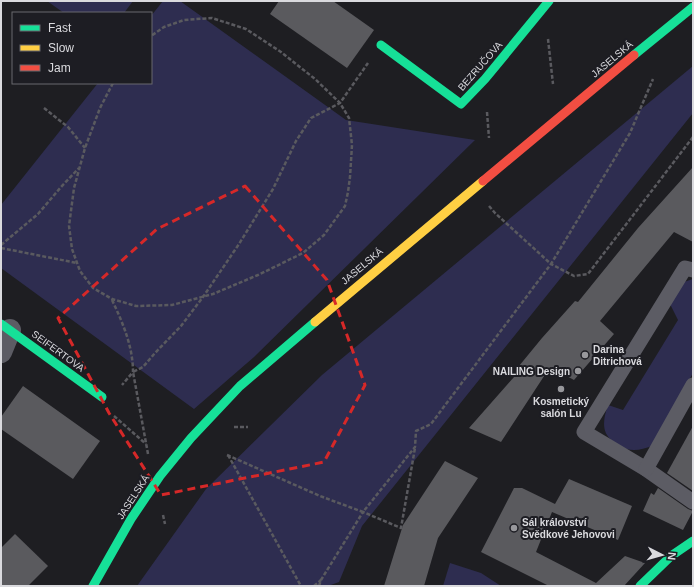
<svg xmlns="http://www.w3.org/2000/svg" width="694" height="587" font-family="Helvetica,sans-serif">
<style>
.green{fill:#2e2d50}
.building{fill:#5a5a5e}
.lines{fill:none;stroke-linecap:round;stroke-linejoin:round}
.path{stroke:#5a5a5f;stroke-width:2.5;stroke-dasharray:4 2;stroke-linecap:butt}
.lane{stroke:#5c5c64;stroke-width:15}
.street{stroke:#5c5c64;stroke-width:22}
.fast{stroke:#16e098;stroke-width:9}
.slow{stroke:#ffcf43;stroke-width:9}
.jam{stroke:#f24e42;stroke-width:9}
.marked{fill:none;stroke:#d62828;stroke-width:3;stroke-dasharray:8 5;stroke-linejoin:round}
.poi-dot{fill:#98989c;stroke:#1d1d23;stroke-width:1.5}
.labels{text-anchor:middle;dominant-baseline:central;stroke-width:4;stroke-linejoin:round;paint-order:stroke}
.street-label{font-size:10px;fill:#dadade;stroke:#1d1d23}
.poi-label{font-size:10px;font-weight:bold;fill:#dadade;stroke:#1d1d23;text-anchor:start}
</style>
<rect width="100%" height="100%" fill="#1e1e22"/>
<g class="green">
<polygon points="47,1 133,1 124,13 64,13"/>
<polygon points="163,1 180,1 346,120 475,140 254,357 194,409 1,268 1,205 98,83 151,83 151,16"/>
<polygon points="693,66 693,113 362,526 339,582 328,586 137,586 206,489 322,375"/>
<path d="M693,279V373L652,446C646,448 640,450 634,450C629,450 623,448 619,445C601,436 602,423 608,405L623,410L678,320L668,300L684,282Z"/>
<polygon points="450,563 481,573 501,586 443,586"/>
</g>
<g class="building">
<polygon points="279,1 333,1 374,30 347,68 270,14"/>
<polygon points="693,167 693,242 674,232 600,321 614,334 574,380 550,367 501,442 469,428 522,368 519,366 542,338 575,301 578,302 638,228"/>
<polygon points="23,386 100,441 73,479 1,429 1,417"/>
<polygon points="693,426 693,491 667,473"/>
<polygon points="445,461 478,478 438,538 424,586 384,586 403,525"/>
<polygon points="569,479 632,506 618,540 552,512 536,552 596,583 625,556 645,563 624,586 549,586 481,552 514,488 522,488 555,504"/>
<polygon points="658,488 688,509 693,511 683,530 643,511 651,493 654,495"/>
<polygon points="15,534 48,566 28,586 1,586 1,548"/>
</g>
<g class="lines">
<g class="path">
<polyline points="548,39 553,84"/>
<polyline points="113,83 100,108 85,148 74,188 69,226 72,249 80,271 93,288 112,299 136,306 172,305 213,294 258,275 303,253 324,235 345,206 348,192 350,177 352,145 349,118 340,103 315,79 281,52 246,29 212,18 184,20 164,27 151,36"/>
<polyline points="44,108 68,127 85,148"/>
<polyline points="487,112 489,138"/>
<polyline points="489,206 495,213 551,264 630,133 653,79"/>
<polyline points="1,245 38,214 61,187 79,168"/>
<polyline points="1,248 77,263"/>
<path d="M112,300C123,323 133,347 133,372L122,385"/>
<polyline points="114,416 146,444"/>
<polyline points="234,427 248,427"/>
<polyline points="148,454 133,372 143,367 155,353 181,326 203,297 239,244 273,189 296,141 311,118 340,103 368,63"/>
<polyline points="227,455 320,496 363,512 415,447 416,431 431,424 551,264 574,276 588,274 693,137"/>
<polyline points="228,455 301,586"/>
<polyline points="163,515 165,524"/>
<polyline points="314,586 321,580"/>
<polyline points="319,586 321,580 363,512 401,528 415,448"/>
</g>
<g class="lane">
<polyline points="693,270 685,268 584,432 646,469 693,502"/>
<polyline points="646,469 693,385"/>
</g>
<polyline class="street" points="1,352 10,330"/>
<g class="fast">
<polyline points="381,45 461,104 485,79 549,1"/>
<polyline points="634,55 693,7"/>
<polyline points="1,324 102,397"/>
<polyline points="93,586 131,519 160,476 191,438 240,386 315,322"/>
<polyline points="640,586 671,556 693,541"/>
</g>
<polyline class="slow" points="315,322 483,181"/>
<polyline class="jam" points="483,181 634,55"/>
</g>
<path class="marked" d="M245,186L327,280L365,385L324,462L161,495L109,413L58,318L157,229Z"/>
<g class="poi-dot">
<circle cx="585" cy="355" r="4"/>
<circle cx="578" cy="371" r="4"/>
<circle cx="561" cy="389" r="4"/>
<circle cx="514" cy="528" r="4"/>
</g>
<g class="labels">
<g class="street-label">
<text transform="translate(612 59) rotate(-40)">JASELSKÁ</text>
<text transform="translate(480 66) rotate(-49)">BEZRUČOVA</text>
<text transform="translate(362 266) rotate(-40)">JASELSKÁ</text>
<text transform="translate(58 351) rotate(36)">SEIFERTOVA</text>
<text transform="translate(133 497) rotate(-57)">JASELSKÁ</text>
</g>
<g class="poi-label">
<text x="593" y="349">Darina<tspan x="593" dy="12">Ditrichová</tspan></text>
<text x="570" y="371" text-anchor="end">NAILING Design</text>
<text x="561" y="401" text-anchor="middle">Kosmetický<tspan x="561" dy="12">salón Lu</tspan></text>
<text x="522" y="522">Sál království<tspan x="522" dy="12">Svědkové Jehovovi</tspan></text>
</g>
</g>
<rect width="694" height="587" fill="none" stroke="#dadade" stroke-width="4"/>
<rect x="12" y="12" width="140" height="72" fill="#1d1d23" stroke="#69696e"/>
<rect x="20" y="25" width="20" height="6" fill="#16e098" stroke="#69696e"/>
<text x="48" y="32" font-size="12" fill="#dadade">Fast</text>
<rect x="20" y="45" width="20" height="6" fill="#ffcf43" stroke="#69696e"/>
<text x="48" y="52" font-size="12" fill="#dadade">Slow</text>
<rect x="20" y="65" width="20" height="6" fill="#f24e42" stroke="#69696e"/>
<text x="48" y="72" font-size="12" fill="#dadade">Jam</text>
<g transform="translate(662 555) rotate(96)" stroke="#1d1d23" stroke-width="3" paint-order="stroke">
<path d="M0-3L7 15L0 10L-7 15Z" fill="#dadade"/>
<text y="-6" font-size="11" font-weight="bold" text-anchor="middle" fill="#dadade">N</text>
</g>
</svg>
